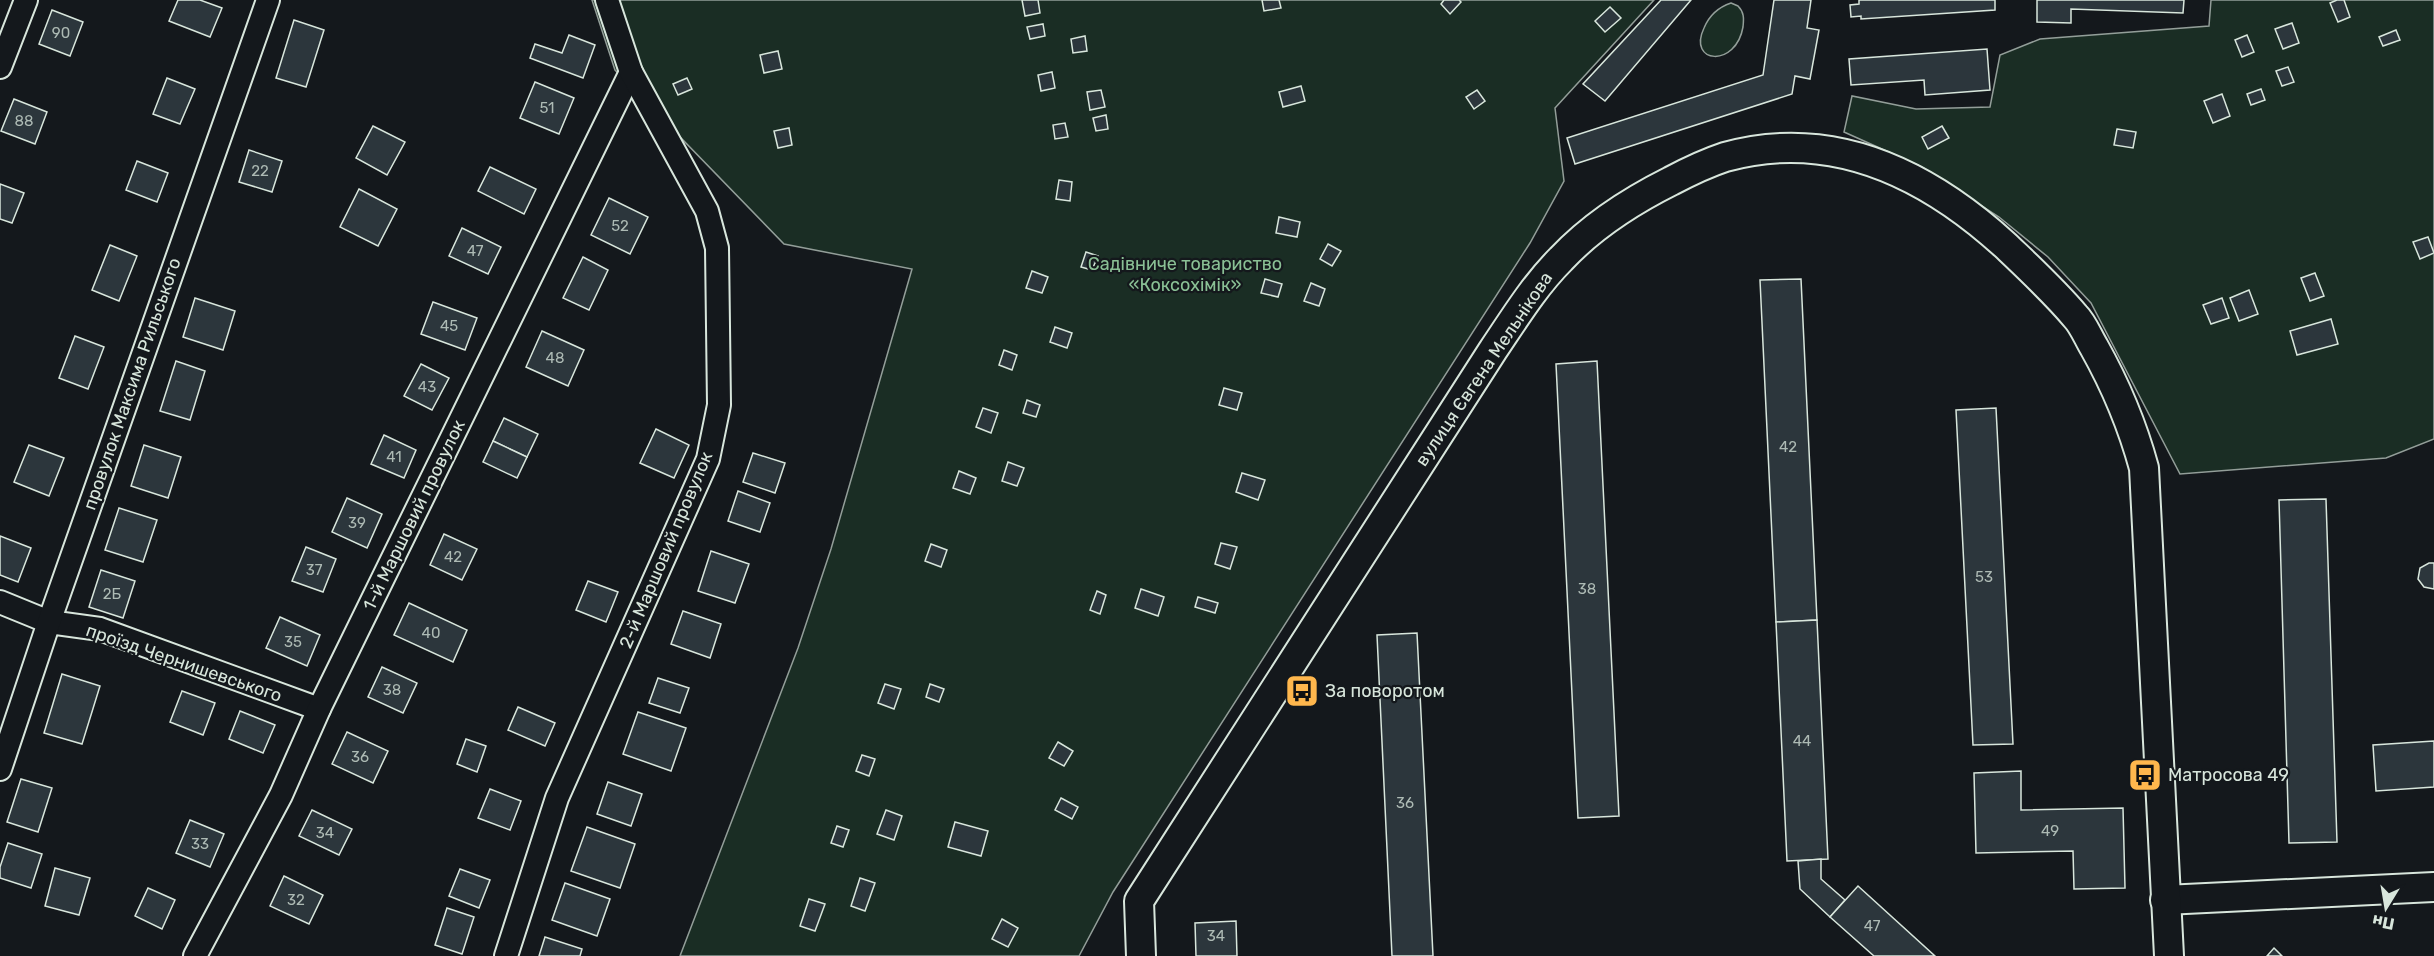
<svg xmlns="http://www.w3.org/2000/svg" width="2434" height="956" font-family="Rubik,sans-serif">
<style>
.green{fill:#1a2d24;stroke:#939e99;stroke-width:1.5}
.building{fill:#2c363c;stroke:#d8e6dc;stroke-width:1.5}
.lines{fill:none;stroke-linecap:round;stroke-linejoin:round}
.minor-casing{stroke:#d8e6dc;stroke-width:26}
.tertiary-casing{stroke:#d8e6dc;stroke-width:32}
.minor{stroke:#14181c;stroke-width:22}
.tertiary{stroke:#14181c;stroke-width:28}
.labels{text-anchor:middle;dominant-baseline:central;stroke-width:4.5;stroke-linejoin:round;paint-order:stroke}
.number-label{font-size:15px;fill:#adbab4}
.park-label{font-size:18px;fill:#8ac095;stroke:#14181c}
.street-label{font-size:18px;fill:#d8e6dc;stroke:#14181c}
.poi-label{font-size:18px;fill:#d8e6dc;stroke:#14181c;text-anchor:start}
</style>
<rect width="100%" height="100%" fill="#14181c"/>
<g class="green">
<polygon points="592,0 1654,0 1555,108 1564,181 1530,243 1113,892 1079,956 680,956 798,648 831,549 912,269 784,244 615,70"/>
<polygon points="2211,0 2434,0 2434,439 2386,458 2180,474 2091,303 2048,257 1999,217 1922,167 1844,132 1852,96 1916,109 1990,107 2000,55 2040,39 2209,26"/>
<path d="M1731,3L1738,6C1744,12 1744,18 1743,27C1736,68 1687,64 1704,28C1709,16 1719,7 1731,3Z"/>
</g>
<g class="building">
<polygon points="178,0 200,0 222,8 210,37 169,21"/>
<polygon points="1022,0 1038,0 1040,13 1025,16"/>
<polygon points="1262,0 1279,0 1281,8 1264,11"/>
<polygon points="1444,0 1459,0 1461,2 1450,14 1441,4"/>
<polygon points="1661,0 1691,0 1605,101 1583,84"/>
<polygon points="1774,0 1811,0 1807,28 1819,30 1810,79 1795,76 1792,94 1575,164 1567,138 1763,75"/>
<polygon points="1859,0 1995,0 1995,10 1861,19 1861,16 1851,17 1850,5 1859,4"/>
<polygon points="2037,0 2184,0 2183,13 2071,9 2071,23 2037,22"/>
<polygon points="2337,0 2344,0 2350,17 2338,22 2330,3"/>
<polygon points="1610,7 1621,18 1605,32 1595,21"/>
<polygon points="52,10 83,22 70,56 39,44"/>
<polygon points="294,20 324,30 306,87 276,78"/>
<polygon points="2292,23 2299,43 2283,49 2275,29"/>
<polygon points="1043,24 1045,36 1030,39 1027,27"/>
<polygon points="2396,30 2400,40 2383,46 2379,37"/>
<polygon points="569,35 595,45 583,78 530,58 535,44 562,53"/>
<polygon points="2247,35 2254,52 2242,57 2235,40"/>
<polygon points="1085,36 1087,51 1073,53 1071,39"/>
<polygon points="1987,49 1990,90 1925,95 1924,80 1851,85 1849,59"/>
<polygon points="778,51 782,69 764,73 760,55"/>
<polygon points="2288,67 2294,82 2282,86 2276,71"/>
<polygon points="1052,72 1055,88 1041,91 1038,75"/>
<polygon points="167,78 195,89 180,124 153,114"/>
<polygon points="687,78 692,89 678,95 673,84"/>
<polygon points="535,82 574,98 559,134 520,118"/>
<polygon points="1301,86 1305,101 1283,107 1279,92"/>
<polygon points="2261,89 2265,100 2251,105 2247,94"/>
<polygon points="1101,90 1105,107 1090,110 1087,92"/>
<polygon points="1477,90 1485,101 1474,109 1466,97"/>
<polygon points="2222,94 2230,116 2213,123 2204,101"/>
<polygon points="14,99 47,112 35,144 1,131"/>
<polygon points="1106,115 1108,129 1096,131 1093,118"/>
<polygon points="1065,123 1068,137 1055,139 1053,125"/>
<polygon points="373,126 405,142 387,175 356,158"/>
<polygon points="1942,126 1949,138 1928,149 1922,137"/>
<polygon points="789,128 792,145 778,148 774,131"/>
<polygon points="2117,129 2136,132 2133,148 2114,145"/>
<polygon points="249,150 282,161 272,192 239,182"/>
<polygon points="137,161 168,173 157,202 126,190"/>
<polygon points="490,167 536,189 524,214 478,191"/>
<polygon points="1059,180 1072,182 1070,201 1056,199"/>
<polygon points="0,184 24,193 12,223 0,219"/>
<polygon points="359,189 397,209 378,246 340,227"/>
<polygon points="609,198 648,217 630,254 591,235"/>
<polygon points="1279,217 1300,222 1297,237 1276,233"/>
<polygon points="462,228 501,247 488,274 449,256"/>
<polygon points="2428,237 2434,253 2420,259 2413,242"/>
<polygon points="1328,244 1341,251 1332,266 1320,259"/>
<polygon points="110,245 137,256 119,301 92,290"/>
<polygon points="1086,252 1098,256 1092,270 1081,267"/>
<polygon points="583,257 608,270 589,310 563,298"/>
<polygon points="1032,271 1048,277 1042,293 1026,288"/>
<polygon points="2315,273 2324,296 2310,301 2301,278"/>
<polygon points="1265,279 1282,284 1278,297 1261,293"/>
<polygon points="1801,279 1817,620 1776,622 1760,280"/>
<polygon points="1311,283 1325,289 1319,306 1304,301"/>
<polygon points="2249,290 2258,314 2239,321 2230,298"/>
<polygon points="195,298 235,311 223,350 183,337"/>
<polygon points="2222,298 2229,318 2211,324 2203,305"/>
<polygon points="433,302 477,318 465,350 421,334"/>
<polygon points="2331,319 2338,344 2297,355 2290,331"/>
<polygon points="1055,327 1072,333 1067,348 1050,342"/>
<polygon points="542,331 584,350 568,386 526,367"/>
<polygon points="75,336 104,347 88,389 59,378"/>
<polygon points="1004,350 1017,355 1012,370 999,365"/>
<polygon points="176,361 205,371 190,420 160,411"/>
<polygon points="1597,361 1619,816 1578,818 1556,364"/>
<polygon points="421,364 449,378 432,410 404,396"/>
<polygon points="1224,388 1242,393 1237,410 1219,405"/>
<polygon points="1027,400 1040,405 1036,417 1023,413"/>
<polygon points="983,408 998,413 991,433 976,427"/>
<polygon points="1996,408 2013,744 1973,745 1956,410"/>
<polygon points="504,418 538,434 527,457 493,441"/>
<polygon points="656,429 689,445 674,478 640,463"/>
<polygon points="384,435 416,450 404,478 371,464"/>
<polygon points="493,441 527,457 517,478 483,462"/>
<polygon points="29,445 64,458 49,496 14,482"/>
<polygon points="144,445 181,457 168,498 131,486"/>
<polygon points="753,453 785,463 775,493 743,482"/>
<polygon points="1008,462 1024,468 1017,486 1002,481"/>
<polygon points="959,471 976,478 970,494 953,488"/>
<polygon points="1242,473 1265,480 1258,500 1236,492"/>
<polygon points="738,491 770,503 760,532 728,521"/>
<polygon points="347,498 382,514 367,548 332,532"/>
<polygon points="2326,499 2337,842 2289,843 2279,500"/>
<polygon points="119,508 157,520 143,562 105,550"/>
<polygon points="444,534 477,549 462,580 430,565"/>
<polygon points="0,536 31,548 18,582 0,575"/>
<polygon points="1221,543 1237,547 1230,569 1215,564"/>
<polygon points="931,544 947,550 941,567 925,561"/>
<polygon points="306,547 336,559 323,592 292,581"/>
<polygon points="711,551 749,564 735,603 698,591"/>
<polygon points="2429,563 2434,563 2434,589 2424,587 2418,579 2420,568"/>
<polygon points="101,570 135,581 123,618 89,607"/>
<polygon points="588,581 618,592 606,622 576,610"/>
<polygon points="1141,589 1164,597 1158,616 1135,608"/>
<polygon points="1097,591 1106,595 1100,614 1090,610"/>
<polygon points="1198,597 1218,603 1215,613 1195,607"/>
<polygon points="409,603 467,630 453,662 394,635"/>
<polygon points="683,611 721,624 710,658 671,644"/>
<polygon points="280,617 320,635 307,666 266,648"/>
<polygon points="1817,620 1828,859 1787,861 1776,622"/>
<polygon points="1417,633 1433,956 1392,956 1377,635"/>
<polygon points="382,667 417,683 403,713 368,697"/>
<polygon points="62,674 100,686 82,744 44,733"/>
<polygon points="658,678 689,688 680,713 649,703"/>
<polygon points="885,684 901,689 894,709 878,703"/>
<polygon points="930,684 944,689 939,702 926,697"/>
<polygon points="182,691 215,703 203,735 170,722"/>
<polygon points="518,707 555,723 545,746 508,730"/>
<polygon points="240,711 275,725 263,753 229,739"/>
<polygon points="638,712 686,728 671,771 623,754"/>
<polygon points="347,732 388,751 373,783 332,764"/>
<polygon points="466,739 486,746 477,772 457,764"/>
<polygon points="2434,741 2434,787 2376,791 2373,745"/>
<polygon points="1058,742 1073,751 1064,766 1049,758"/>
<polygon points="862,755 875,759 869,776 856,771"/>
<polygon points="2021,771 2021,810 2123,808 2125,888 2074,889 2073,851 1976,853 1974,773"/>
<polygon points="21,779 52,788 38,832 7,822"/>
<polygon points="608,782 642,794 631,826 597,814"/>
<polygon points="490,789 521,801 510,830 478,818"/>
<polygon points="1061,798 1078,807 1072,819 1055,810"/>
<polygon points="312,810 352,829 339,855 299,836"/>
<polygon points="886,810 902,816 894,840 877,834"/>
<polygon points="190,820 224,834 210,867 176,853"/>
<polygon points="955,822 988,831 981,856 948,847"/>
<polygon points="837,826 849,830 843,847 831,843"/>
<polygon points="587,827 635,844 620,888 571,871"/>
<polygon points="8,843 42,854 31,888 0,878 0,867"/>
<polygon points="1821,859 1821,879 1845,900 1830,917 1800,889 1798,861"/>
<polygon points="55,868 90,878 79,915 45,906"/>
<polygon points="460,869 490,880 479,908 449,896"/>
<polygon points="284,876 323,895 309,924 270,906"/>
<polygon points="860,878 875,883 865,911 851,906"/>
<polygon points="565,883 610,899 597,936 552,920"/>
<polygon points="1858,886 1935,956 1874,956 1830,917"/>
<polygon points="148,888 175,900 162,929 135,916"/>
<polygon points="809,899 825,904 815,931 800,926"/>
<polygon points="447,908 474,917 462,954 435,945"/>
<polygon points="1002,919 1018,928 1008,947 992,939"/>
<polygon points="1236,921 1237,956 1196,956 1195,923"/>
<polygon points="545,937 582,949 580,956 539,956"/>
<polygon points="2274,948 2282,956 2267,956"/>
</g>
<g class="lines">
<defs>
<g id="minor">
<polyline points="0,67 26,0"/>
<polyline points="0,602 49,622 100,629 319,709"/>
<polyline points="0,769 49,622 268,0"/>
<polyline points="195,956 281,795 319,709 631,72"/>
<polyline points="506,956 557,798 708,459 719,405 717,248 707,211 631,72 607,0"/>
</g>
<g id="tertiary">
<polyline points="2165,900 2434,887"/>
<path d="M1141,956L1139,901L1493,350C1514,319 1534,286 1561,259C1592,226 1631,201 1671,181C1688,172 1707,163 1725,157C1833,127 1927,174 2005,245C2029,268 2054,291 2075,316C2083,324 2088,337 2094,347C2116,386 2132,424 2144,468L2169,956"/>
</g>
</defs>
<use href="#minor" class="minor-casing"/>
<use href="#tertiary" class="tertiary-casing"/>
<use href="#minor" class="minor"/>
<use href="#tertiary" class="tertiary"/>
</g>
<defs>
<symbol id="bus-square" viewBox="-11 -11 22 22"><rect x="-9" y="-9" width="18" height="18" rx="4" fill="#ffb74d" stroke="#14181c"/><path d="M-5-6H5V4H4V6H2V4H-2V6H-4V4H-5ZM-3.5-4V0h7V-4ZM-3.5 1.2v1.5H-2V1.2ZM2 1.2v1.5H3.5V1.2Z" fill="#111"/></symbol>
</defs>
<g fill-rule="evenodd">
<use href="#bus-square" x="1283" y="672" width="38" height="38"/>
<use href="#bus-square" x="2126" y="756" width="38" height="38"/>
</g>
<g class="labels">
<g class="number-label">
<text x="61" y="33">90</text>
<text x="547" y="108">51</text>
<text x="24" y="121">88</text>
<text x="260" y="171">22</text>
<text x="620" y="226">52</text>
<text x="475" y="251">47</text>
<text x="449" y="326">45</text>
<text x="555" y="358">48</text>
<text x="427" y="387">43</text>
<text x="1788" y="447">42</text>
<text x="394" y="457">41</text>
<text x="357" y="523">39</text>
<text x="453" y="557">42</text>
<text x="314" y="570">37</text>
<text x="1984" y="577">53</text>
<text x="1587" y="589">38</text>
<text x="112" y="594">2Б</text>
<text x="431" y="633">40</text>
<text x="293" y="642">35</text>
<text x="392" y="690">38</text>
<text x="1802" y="741">44</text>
<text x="360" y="757">36</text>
<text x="1405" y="803">36</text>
<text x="2050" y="831">49</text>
<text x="325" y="833">34</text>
<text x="200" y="844">33</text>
<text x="296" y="900">32</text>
<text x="1872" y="926">47</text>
<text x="1216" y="936">34</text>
</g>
<g class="park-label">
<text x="1185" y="264">Садівниче товариство<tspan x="1185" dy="21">«Коксохімік»</tspan></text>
</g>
<g class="street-label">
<text transform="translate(1484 369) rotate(-56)">вулиця Євгена Мельнікова</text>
<text transform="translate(132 384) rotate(-71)">провулок Максима Рильського</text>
<text transform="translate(414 515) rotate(-64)">1-й Маршовий провулок</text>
<text transform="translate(666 550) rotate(-67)">2-й Маршовий провулок</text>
<text transform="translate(184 663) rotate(19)">проїзд Чернишевського</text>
</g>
<g class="poi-label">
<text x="1325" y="691">За поворотом</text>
<text x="2168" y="775">Матросова 49</text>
</g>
</g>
<g transform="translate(2386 908) rotate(191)" stroke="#14181c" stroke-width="4.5" paint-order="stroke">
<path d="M0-4.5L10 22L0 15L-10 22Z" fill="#d8e6dc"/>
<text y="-9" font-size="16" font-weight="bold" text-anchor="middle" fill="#d8e6dc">Пн</text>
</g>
</svg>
